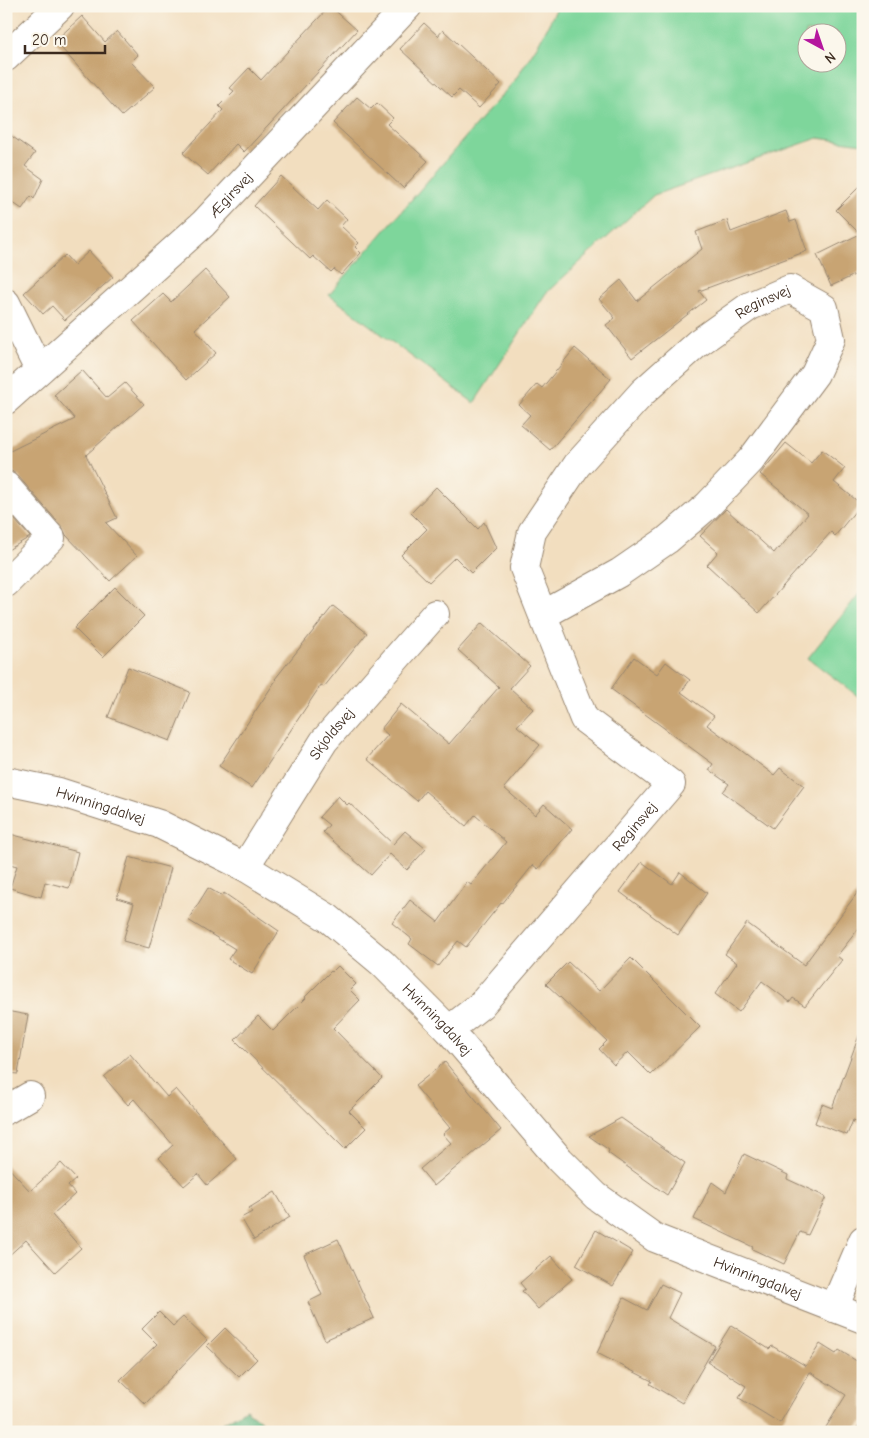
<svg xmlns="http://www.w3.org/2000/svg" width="869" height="1438" font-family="'Comic Neue',sans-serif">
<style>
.green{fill:#7ed69b;stroke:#5c805c;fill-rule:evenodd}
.forest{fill:#66b783;stroke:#507050}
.building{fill:#c8a473}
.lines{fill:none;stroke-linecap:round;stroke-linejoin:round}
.minor-casing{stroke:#96846e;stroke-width:30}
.tertiary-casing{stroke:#96846e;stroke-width:30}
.minor{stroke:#fff;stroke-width:28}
.tertiary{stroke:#fff;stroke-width:28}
.labels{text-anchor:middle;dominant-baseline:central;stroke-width:5;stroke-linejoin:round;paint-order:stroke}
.street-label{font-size:15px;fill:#3b2a1e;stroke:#fbf7ec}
</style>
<rect width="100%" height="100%" fill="#fbf7ec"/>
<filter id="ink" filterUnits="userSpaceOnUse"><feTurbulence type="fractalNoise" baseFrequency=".02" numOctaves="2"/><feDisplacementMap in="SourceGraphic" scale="10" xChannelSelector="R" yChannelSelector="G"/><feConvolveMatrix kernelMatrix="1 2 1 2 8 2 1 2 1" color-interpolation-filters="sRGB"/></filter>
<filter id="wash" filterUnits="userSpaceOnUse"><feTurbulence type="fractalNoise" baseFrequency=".0096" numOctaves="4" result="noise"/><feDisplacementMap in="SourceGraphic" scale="20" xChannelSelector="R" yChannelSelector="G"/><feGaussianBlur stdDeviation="1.12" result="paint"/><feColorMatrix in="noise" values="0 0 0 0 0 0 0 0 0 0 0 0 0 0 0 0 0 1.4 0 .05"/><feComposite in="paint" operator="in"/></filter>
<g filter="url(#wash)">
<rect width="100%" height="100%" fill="#f2debf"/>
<g class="green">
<path d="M558,6H863V144L818,138L654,195L546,293L474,403L329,295L515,80L540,41ZM806,32H836V62H806Z"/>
<polygon points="863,589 863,700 808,658"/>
</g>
<polygon class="forest" points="246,1409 274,1432 208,1432"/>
<g id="blocks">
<g class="building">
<polygon points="330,6 357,30 244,152 236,144 208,175 183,153 223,110 219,106 234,91 230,88 249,68 261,80"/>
<polygon points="82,16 105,42 117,31 138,55 131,62 155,87 122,116 55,41"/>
<polygon points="424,23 438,36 443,30 501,84 479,108 459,90 452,97 400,49"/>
<polygon points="357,97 371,109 377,103 393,118 387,124 428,161 403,188 333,123"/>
<polygon points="6,132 35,153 25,166 43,179 34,199 31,196 22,209 6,198"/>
<polygon points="281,176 318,210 327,200 347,219 341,226 359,243 355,247 361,253 341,275 334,269 331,272 313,256 310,259 254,206"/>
<polygon points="863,183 863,271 831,286 817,255 860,234 836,210"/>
<polygon points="786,211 790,222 796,220 807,251 699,291 706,300 632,358 606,325 615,318 599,299 621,280 637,301 702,249 696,232 727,220 731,232"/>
<polygon points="89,251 113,277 65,320 52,306 43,314 24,293 65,255 74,265"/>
<polygon points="205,270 230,297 195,329 216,353 186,380 133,321 163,294 171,302"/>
<polygon points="575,348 611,379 550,450 521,425 530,415 519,405 537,384 542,388"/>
<polygon points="82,370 107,398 125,383 144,404 86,455 117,518 106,523 137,556 110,581 66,535 63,528 18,476 12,471 6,471 6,453 75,419 54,395"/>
<polygon points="786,443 811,463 822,450 845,468 834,482 861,504 835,536 831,532 759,613 707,565 718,552 700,536 726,509 774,553 778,548 779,549 808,514 760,474"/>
<polygon points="436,487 478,529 484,522 496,548 471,573 455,557 429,582 401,555 427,529 411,513"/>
<polygon points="6,510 30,537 6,551"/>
<polygon points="115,587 144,616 103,657 74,628"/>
<polygon points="333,606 367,633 324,687 321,685 252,788 219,766 276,680 275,679"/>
<polygon points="482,623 530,666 510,688 533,709 517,726 540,745 504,788 535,815 544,804 572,829 538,869 533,865 502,904 501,903 466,947 458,941 438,966 409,944 412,939 392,923 410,900 438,922 467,882 471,885 506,842 475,815 466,826 425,791 417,801 367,759 388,735 381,729 401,704 449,744 499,687 458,650"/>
<polygon points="634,657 657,674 666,662 690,680 681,692 714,716 707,725 774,775 780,768 804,786 773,828 723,792 729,784 709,770 713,764 611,689"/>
<polygon points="128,667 190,692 170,741 108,717"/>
<polygon points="338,796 347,805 349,803 393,844 405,831 426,849 407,870 390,854 371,875 323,832 329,825 319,817"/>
<polygon points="10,834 78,852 69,888 45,882 41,897 10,888 17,866 6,863 6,849"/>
<polygon points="129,857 171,868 149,948 123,941 134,903 117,898"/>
<polygon points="642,862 672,884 680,872 707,893 678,935 620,892"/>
<polygon points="863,885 863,923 837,956 842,960 805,1006 793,998 790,1002 762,981 739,1012 715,994 737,963 725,954 747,923 804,965"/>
<polygon points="208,888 222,896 224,893 279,931 252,974 228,959 235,949 188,920"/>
<polygon points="631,958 700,1027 651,1075 628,1052 614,1065 599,1049 607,1041 546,984 568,962 599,991"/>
<polygon points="338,966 356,984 350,990 360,1000 333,1028 382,1078 349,1111 366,1128 345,1149 235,1040 258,1016 273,1031 306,998 305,997 331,971 332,972"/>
<polygon points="6,1011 28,1015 18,1074 6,1073"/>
<polygon points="860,1033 863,1033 863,1123 853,1120 847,1135 815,1123 822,1104 832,1108"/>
<polygon points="130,1054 167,1097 176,1089 237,1159 207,1185 198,1174 184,1186 159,1158 173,1145 134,1099 128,1105 104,1077"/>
<polygon points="445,1062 501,1130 434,1186 420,1169 451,1143 443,1134 450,1128 415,1086"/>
<polygon points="621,1118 685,1163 667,1195 608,1153 609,1150 589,1136"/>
<polygon points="744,1154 788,1175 787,1179 826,1197 808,1235 800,1232 784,1264 752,1249 753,1247 694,1219 712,1182 726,1192"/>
<polygon points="61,1163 76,1179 68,1186 75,1194 52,1215 81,1248 55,1272 26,1240 6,1258 6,1165 30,1191"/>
<polygon points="275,1192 290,1217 254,1240 241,1218 252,1212 249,1208"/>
<polygon points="596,1230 633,1252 613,1286 576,1265"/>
<polygon points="338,1239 374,1318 325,1340 308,1302 322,1295 304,1255"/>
<polygon points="551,1256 572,1279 538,1309 522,1291 525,1289 520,1283"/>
<polygon points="661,1284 680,1293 668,1318 715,1346 682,1403 650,1384 652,1381 597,1353 624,1298 647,1310"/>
<polygon points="159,1312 173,1326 183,1317 207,1340 145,1404 120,1380 157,1344 142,1329"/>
<polygon points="731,1325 769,1349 772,1346 806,1366 820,1344 836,1354 839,1350 863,1365 863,1421 853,1432 823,1432 846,1395 810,1372 780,1423 739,1398 746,1386 708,1362"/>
<polygon points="225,1328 257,1359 239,1377 207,1346"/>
</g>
</g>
</g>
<g filter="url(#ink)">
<use href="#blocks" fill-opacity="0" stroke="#96846e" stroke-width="1"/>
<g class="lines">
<defs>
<g id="minor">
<polyline points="6,57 60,6"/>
<polyline points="6,303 39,370"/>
<path id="s1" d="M6,400L203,224L408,6"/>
<polyline points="6,486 51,538 6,583"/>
<path id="s2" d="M245,867L324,741L435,614"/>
<path id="s3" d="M449,1030L481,1005L671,784L584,719L524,568L532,532L577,465L643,392L698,343L750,306L790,289L824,308L831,339L815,374L751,460L707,506L667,540L619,573L543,615"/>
<polyline points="6,1110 30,1096"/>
<polyline points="834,1308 863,1240"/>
</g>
<g id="tertiary">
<path id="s4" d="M6,781L59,792L159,824L245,867L328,918L382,963L449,1030L560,1160L596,1196L655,1238L863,1319"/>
</g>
</defs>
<use href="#minor" class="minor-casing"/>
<use href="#tertiary" class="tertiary-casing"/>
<use href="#minor" class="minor"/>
<use href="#tertiary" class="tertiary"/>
</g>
</g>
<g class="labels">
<g class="street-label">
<text stroke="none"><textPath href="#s1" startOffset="304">Ægirsvej</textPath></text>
<text stroke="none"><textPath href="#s3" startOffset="970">Reginsvej</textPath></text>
<text stroke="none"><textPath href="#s2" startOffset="159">Skjoldsvej</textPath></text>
<text stroke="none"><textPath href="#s4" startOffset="98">Hvinningdalvej</textPath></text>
<text stroke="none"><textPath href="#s3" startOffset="276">Reginsvej</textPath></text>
<text stroke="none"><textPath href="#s4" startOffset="502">Hvinningdalvej</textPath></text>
<text stroke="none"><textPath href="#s4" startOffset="922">Hvinningdalvej</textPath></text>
</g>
</g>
<rect width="869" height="1438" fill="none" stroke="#fbf7ec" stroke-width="25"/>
<g transform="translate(822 48) rotate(140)"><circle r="24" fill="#fbf7ec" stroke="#aea59a"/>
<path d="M0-4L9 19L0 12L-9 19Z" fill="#b5179e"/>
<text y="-8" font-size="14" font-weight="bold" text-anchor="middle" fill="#3b2a1e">N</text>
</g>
<path d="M25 45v8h80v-8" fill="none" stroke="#3b2a1e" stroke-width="2.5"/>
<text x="32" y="45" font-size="15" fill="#3b2a1e" stroke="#fbf7ec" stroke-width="4" paint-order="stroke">20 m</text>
</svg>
